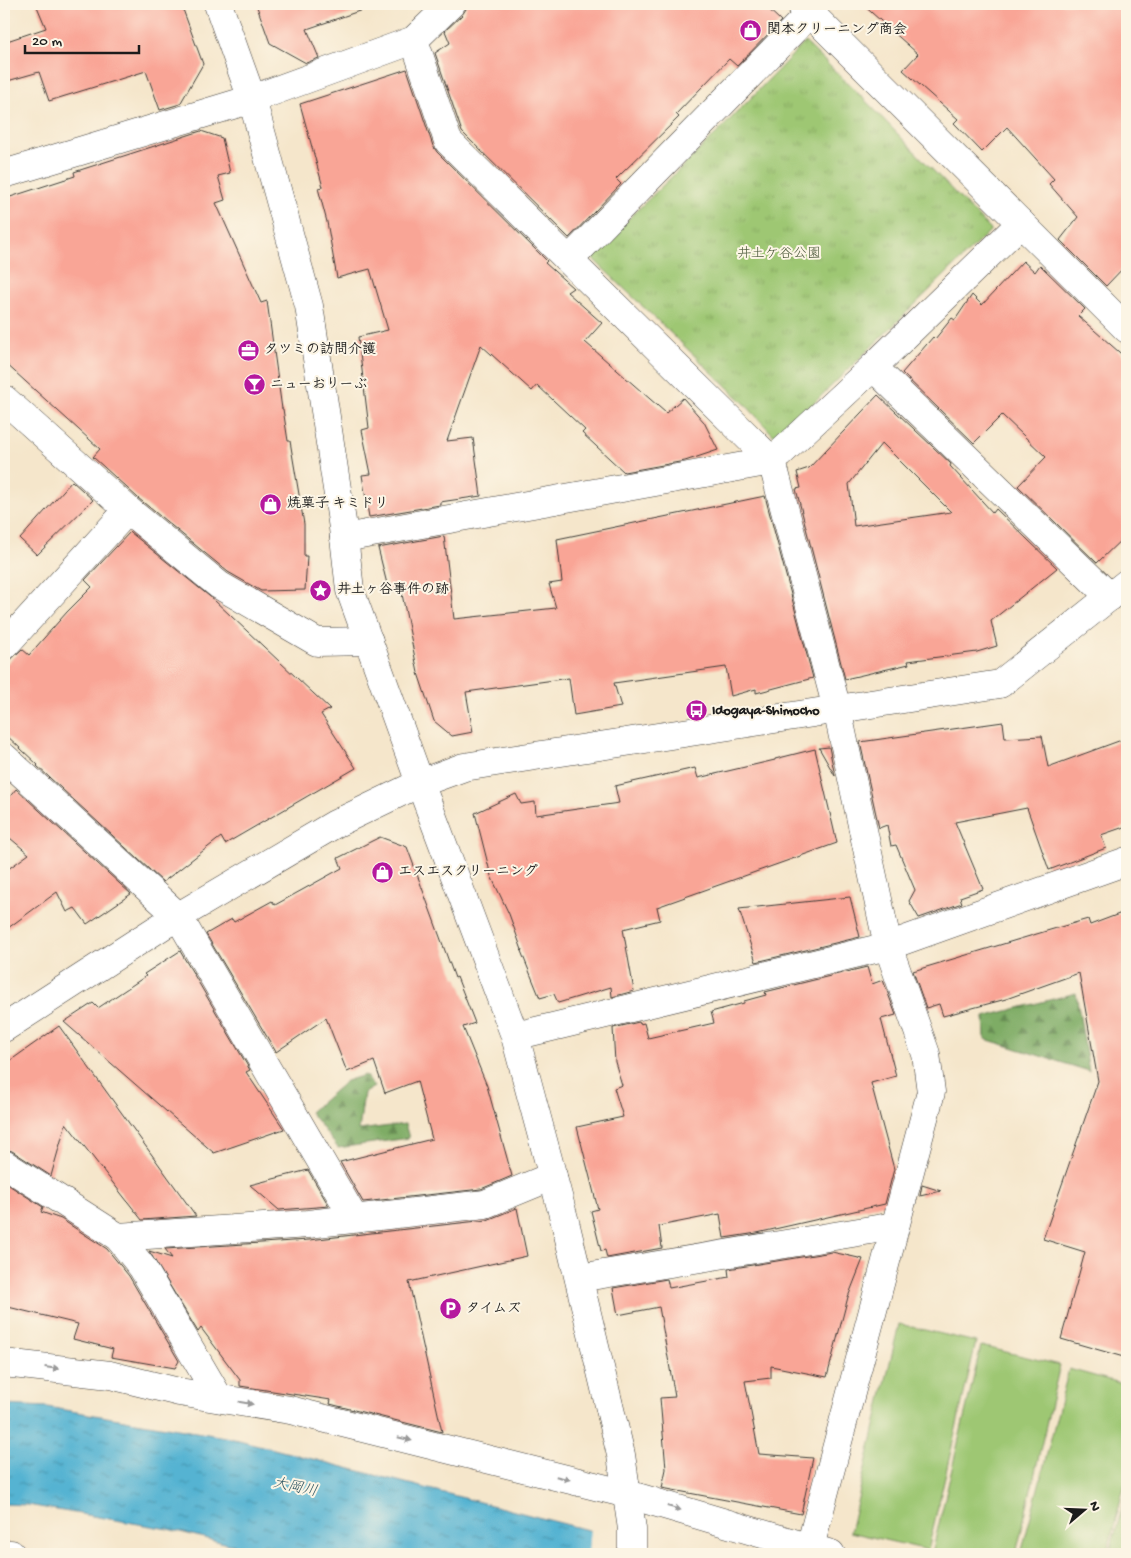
<svg xmlns="http://www.w3.org/2000/svg" width="1131" height="1558" font-family="'Gochi Hand','Klee One',sans-serif">
<style>
.forest{fill:url(#forest-firs);stroke:#4d6440}
.park{fill:url(#park-tufts);stroke:#5d7248}
.pitch{fill:#9ec773;stroke:#5d7248}
.water{fill:url(#water-ripples);stroke:#386877}
.pier{fill:#f5e6cb}
.building{fill:#f9a596;fill-rule:evenodd}
.lines{fill:none;stroke-linecap:round;stroke-linejoin:round}
.street-casing{stroke:#3d3a36;stroke-width:29}
.secondary-casing{stroke:#3d3a36;stroke-width:29}
.street{stroke:#fff;stroke-width:28}
.secondary{stroke:#fff;stroke-width:28}
.oneway{fill:#999}
.labels{text-anchor:middle;dominant-baseline:central;stroke-width:4;stroke-linejoin:round;paint-order:stroke}
.poi-label{font-size:14px;font-weight:bold;fill:#1c1c1c;stroke:#fcf5e5;text-anchor:start}
.park-label{font-size:14px;fill:#4a583a;stroke:#fcf5e5}
.water-label{font-size:15px;font-style:italic;fill:#325865;stroke:#fcf5e5}
</style>
<defs>
<pattern id="forest-firs" width="22" height="20" patternUnits="userSpaceOnUse" patternTransform="scale(1.25)"><rect width="22" height="20" fill="#7eac65"/><path d="M5 1l3.5 6h-7zM16 11l3.5 6h-7z" fill="#668b52"/></pattern>
<pattern id="park-tufts" width="24" height="20" patternUnits="userSpaceOnUse" patternTransform="scale(1.25)"><rect width="24" height="20" fill="#9ec773"/><path d="M3 7l-1-3M5 7V3M7 7l1-3M15 17l-1-3M17 17v-4M19 17l1-3" fill="none" stroke="#88aa63"/></pattern>
<pattern id="water-ripples" width="26" height="14" patternUnits="userSpaceOnUse" patternTransform="scale(1.25)"><rect width="26" height="14" fill="#54b3d2"/><path d="M2 4q2-2 4 0t4 0M15 11q2-2 4 0t4 0" fill="none" stroke="#4591aa"/></pattern>
</defs>
<rect width="100%" height="100%" fill="#fcf5e5"/>
<filter id="ink" filterUnits="userSpaceOnUse"><feTurbulence type="fractalNoise" baseFrequency=".02" numOctaves="2"/><feDisplacementMap in="SourceGraphic" scale="10" xChannelSelector="R" yChannelSelector="G"/><feConvolveMatrix kernelMatrix="1 2 1 2 8 2 1 2 1" color-interpolation-filters="sRGB"/></filter>
<filter id="wash" filterUnits="userSpaceOnUse"><feTurbulence type="fractalNoise" baseFrequency=".0096" numOctaves="4" result="noise"/><feDisplacementMap in="SourceGraphic" scale="20" xChannelSelector="R" yChannelSelector="G"/><feGaussianBlur stdDeviation="1.12" result="paint"/><feColorMatrix in="noise" values="0 0 0 0 0 0 0 0 0 0 0 0 0 0 0 0 0 1.4 0 .05"/><feComposite in="paint" operator="in"/></filter>
<g filter="url(#wash)">
<rect width="100%" height="100%" fill="#f5e6cb"/>
<g class="forest">
<polygon points="1076,993 1089,1071 985,1039 984,1017"/>
<polygon points="365,1075 374,1087 364,1093 359,1130 405,1124 409,1138 338,1148 310,1112 346,1081"/>
</g>
<polygon class="park" points="805,42 860,95 991,230 777,439 745,404 590,256 721,129"/>
<g class="pitch">
<polygon points="899,1324 976,1342 928,1550 850,1532"/>
<polygon points="981,1346 1060,1365 1016,1554 936,1554 932,1553"/>
<polygon points="1069,1369 1127,1385 1127,1475 1107,1554 1021,1554"/>
<polygon points="1127,1491 1127,1554 1109,1554"/>
</g>
<polygon class="water" points="4,1405 47,1407 231,1438 681,1554 269,1554 168,1529 28,1505 4,1504"/>
<polygon class="pier" points="590,1528 682,1552 684,1554 588,1554"/>
<g id="blocks">
<g class="building">
<polygon points="36,4 181,4 203,64 180,104 160,110 146,71 49,101 39,72 4,82 4,42 46,28"/>
<polygon points="256,4 364,4 365,9 307,29 319,58 306,63 270,43"/>
<polygon points="466,4 763,4 781,21 737,66 729,59 676,114 679,117 616,179 621,184 569,238 462,132 435,53 450,43 445,31 462,15 466,9"/>
<polygon points="862,4 1127,4 1127,264 1106,286 1060,240 1078,217 1049,184 1054,179 1007,127 982,152 954,123 958,119 903,70 918,54"/>
<polygon points="407,69 433,146 437,152 547,261 545,263 573,288 567,292 602,323 585,342 666,413 683,398 704,422 718,450 685,461 624,472 582,433 585,430 537,385 532,391 481,345 447,441 473,438 481,496 440,502 440,505 369,517 362,475 371,474 362,430 369,428 358,337 388,330 370,269 337,278 327,222 318,188 323,187 300,104"/>
<polygon points="201,131 222,138 230,173 218,176 225,200 216,203 261,303 267,301 282,409 283,409 288,441 290,441 304,524 304,556 307,556 305,590 261,591 228,572 138,498 93,457 100,449 4,362 4,199 75,176 74,172"/>
<polygon points="1023,261 1035,272 1040,265 1085,309 1078,316 1127,359 1127,534 1097,563 1018,486 1046,457 1002,415 974,443 902,373 933,337 935,339 952,318 955,320 972,295 982,305"/>
<path d="M878,395L951,464L950,466L993,513L996,509L1057,568L991,621L997,646L977,652L908,661L909,664L845,679L796,489L801,488L797,472L809,468ZM882,443L951,512L854,526L849,484Z"/>
<polygon points="72,481 93,500 37,555 20,539"/>
<polygon points="765,496 813,678 756,693 756,689 731,696 726,667 614,683 621,707 574,715 569,678 466,692 473,732 452,736 434,721 418,673 401,589 389,592 378,548 444,536 454,619 556,608 549,584 562,582 557,539"/>
<polygon points="130,532 214,600 330,709 321,714 356,768 225,844 221,837 163,882 37,766 38,765 4,733 4,666 22,649 29,655 67,612 92,587 85,580"/>
<polygon points="1003,722 1005,738 1042,736 1048,767 1127,738 1127,826 1101,835 1106,848 1049,870 1027,808 955,822 983,889 960,897 962,903 919,918 909,901 915,890 896,845 891,846 887,825 879,828 860,742"/>
<polygon points="829,747 835,776 819,748"/>
<polygon points="815,749 837,843 657,907 660,920 623,929 634,991 612,997 611,987 558,1003 554,994 540,998 521,951 522,950 509,914 491,876 475,813 516,794 521,804 535,802 536,815 619,803 615,786 695,768 698,778 775,760 775,759"/>
<polygon points="16,789 131,894 87,924 75,908 67,912 57,892 4,931 4,872 29,854 4,833 4,804"/>
<polygon points="380,837 407,847 455,978 457,977 475,1023 463,1027 487,1086 512,1176 481,1189 363,1202 340,1162 432,1139 417,1081 385,1093 374,1061 347,1072 326,1018 276,1052 206,934 232,919 234,922 272,901 275,905 342,868 338,858"/>
<polygon points="850,897 860,937 756,962 739,909"/>
<polygon points="1127,911 1127,1358 1061,1339 1085,1252 1043,1239 1098,1081 1079,973 1006,999 943,1016 939,1004 926,1008 913,971 1050,930 1088,919 1090,925"/>
<polygon points="180,951 250,1070 246,1072 284,1129 214,1153 64,1022 93,1003 98,1008 146,976 144,974"/>
<polygon points="867,967 872,984 883,980 896,1015 881,1019 896,1076 871,1083 894,1169 885,1204 757,1233 724,1238 720,1214 659,1226 662,1248 607,1258 605,1250 601,1251 591,1211 598,1209 577,1127 623,1117 614,1088 622,1085 615,1062 613,1028 639,1022 640,1024 644,1023 648,1038 714,1023 711,1012 744,1003 744,1001 766,995 765,992"/>
<polygon points="59,1026 196,1216 142,1220 66,1123 51,1176 12,1151 4,1149 4,1065"/>
<polygon points="308,1170 329,1206 279,1210 250,1185"/>
<polygon points="4,1182 43,1207 41,1212 61,1219 107,1249 129,1276 179,1361 175,1368 111,1357 113,1349 73,1339 78,1324 4,1306"/>
<polygon points="922,1185 941,1191 920,1196"/>
<polygon points="517,1208 527,1256 409,1282 442,1432 330,1404 331,1400 240,1386 240,1380 201,1328 198,1332 149,1251 172,1258 165,1249 309,1240 487,1220"/>
<polygon points="832,1252 863,1259 848,1297 827,1377 771,1366 771,1378 745,1381 759,1454 813,1458 801,1514 662,1488 666,1469 660,1398 675,1397 659,1307 618,1315 613,1288 667,1279 669,1288 729,1277 728,1269"/>
</g>
</g>
</g>
<g filter="url(#ink)">
<use href="#blocks" fill-opacity="0" stroke="#3d3a36" stroke-width="1"/>
<g class="lines">
<defs>
<g id="street">
<polyline points="801,4 1127,329"/>
<polyline points="414,40 448,141 772,461 837,709 888,946 926,1054 931,1092 810,1547"/>
<polyline points="4,174 252,99 414,40 451,4"/>
<polyline points="569,260 810,13"/>
<polyline points="873,367 1110,597"/>
<polyline points="4,399 128,510 219,585 317,642 369,641"/>
<polyline points="344,538 772,461 873,367 1021,223"/>
<polyline points="4,646 128,510"/>
<polyline points="4,757 178,916 354,1218"/>
<polyline points="515,1036 888,946 1127,861"/>
<polyline points="4,1164 118,1237 142,1267 219,1398"/>
<polyline points="118,1237 308,1224 485,1204 553,1176"/>
<polyline points="579,1278 895,1226"/>
<polyline points="4,1363 110,1375 179,1392 290,1410 627,1494 831,1554"/>
<polyline points="4,1554 11,1554"/>
</g>
<g id="secondary">
<polyline points="218,4 252,99 309,306 343,528 350,590 420,783 515,1036 566,1226 621,1455 632,1529 632,1554"/>
<polyline points="4,1028 162,926 335,824 420,783 464,767 1000,684 1127,583"/>
</g>
</defs>
<use href="#street" class="street-casing"/>
<use href="#secondary" class="secondary-casing"/>
<use href="#street" class="street"/>
<use href="#secondary" class="secondary"/>
</g>
<defs><path id="oneway-solid" d="M-6-.8H1V-3.2L6.5 0L1 3.2V.8H-6Z" transform="scale(1.25)"/></defs>
<g class="oneway">
<use href="#oneway-solid" transform="translate(52 1368) rotate(7)"/>
<use href="#oneway-solid" transform="translate(246 1403) rotate(10)"/>
<use href="#oneway-solid" transform="translate(405 1439) rotate(14)"/>
<use href="#oneway-solid" transform="translate(563 1478) rotate(14)"/>
<use href="#oneway-solid" transform="translate(674 1508) rotate(16)"/>
</g>
</g>
<defs>
<symbol id="shop-disc" viewBox="-11 -11 22 22"><circle r="9.5" fill="#b5179e" stroke="#fcf5e5"/><path d="M-5-2.5h2.3a2.7 3.5 0 0 1 5.4 0H5L5.5 6h-11ZM-1.5-2.5h3a1.5 2.3 0 0 0-3 0Z" fill="#fff"/></symbol>
<symbol id="office-disc" viewBox="-11 -11 22 22"><circle r="9.5" fill="#b5179e" stroke="#fcf5e5"/><path d="M-6-3h4V-5.5h4V-3h4V5H-6ZM-1-4.5V-3h2v-1.5ZM-6 0V1H6V0Z" fill="#fff"/></symbol>
<symbol id="bar-disc" viewBox="-11 -11 22 22"><circle r="9.5" fill="#b5179e" stroke="#fcf5e5"/><path d="M-6-5H6L.8 .8V4.5H3.5V6h-7V4.5H-.8V.8Z" fill="#fff"/></symbol>
<symbol id="sight-disc" viewBox="-11 -11 22 22"><circle r="9.5" fill="#b5179e" stroke="#fcf5e5"/><path d="M0-6L1.8-2.2L6-1.7L2.9 1.2L3.7 5.4L0 3.3L-3.7 5.4L-2.9 1.2L-6-1.7L-1.8-2.2Z" fill="#fff"/></symbol>
<symbol id="bus-disc" viewBox="-11 -11 22 22"><circle r="9.5" fill="#b5179e" stroke="#fcf5e5"/><path d="M-5-6H5V4H4V6H2V4H-2V6H-4V4H-5ZM-3.5-4V0h7V-4ZM-3.5 1.2v1.5H-2V1.2ZM2 1.2v1.5H3.5V1.2Z" fill="#fff"/></symbol>
<symbol id="parking-disc" viewBox="-11 -11 22 22"><circle r="9.5" fill="#b5179e" stroke="#fcf5e5"/><path d="M-3.5-5.5H1a3.5 3.5 0 0 1 0 7H-1V5.5H-3.5ZM-1-3.4V-.6H.8a1.4 1.4 0 0 0 0-2.8Z" fill="#fff"/></symbol>
</defs>
<g fill-rule="evenodd">
<use href="#shop-disc" x="738" y="18" width="25" height="25"/>
<use href="#office-disc" x="236" y="338" width="25" height="25"/>
<use href="#bar-disc" x="242" y="372" width="25" height="25"/>
<use href="#shop-disc" x="258" y="492" width="25" height="25"/>
<use href="#sight-disc" x="308" y="578" width="25" height="25"/>
<use href="#bus-disc" x="684" y="698" width="25" height="25"/>
<use href="#shop-disc" x="370" y="860" width="25" height="25"/>
<use href="#parking-disc" x="438" y="1296" width="25" height="25"/>
</g>
<g class="labels">
<g class="poi-label">
<text x="767" y="30">関本クリーニング商会</text>
<text x="264" y="350">タツミの訪問介護</text>
<text x="270" y="385">ニューおりーぶ</text>
<text x="287" y="504">焼菓子 キミドリ</text>
<text x="337" y="590">井土ヶ谷事件の跡</text>
<text x="712" y="711">Idogaya-Shimocho</text>
<text x="398" y="872">エスエスクリーニング</text>
<text x="466" y="1309">タイムズ</text>
</g>
<g class="park-label">
<text x="779" y="254">井土ケ谷公園</text>
</g>
<g class="water-label">
<text transform="translate(295 1488) rotate(12)">大岡川</text>
</g>
</g>
<rect width="1131" height="1558" fill="none" stroke="#fcf5e5" stroke-width="20"/>
<g transform="translate(1084 1510) rotate(71)" stroke="#fcf5e5" stroke-width="4" paint-order="stroke">
<path d="M0-4L9 19L0 12L-9 19Z" fill="#1c1c1c"/>
<text y="-8" font-size="14" font-weight="bold" text-anchor="middle" fill="#1c1c1c">N</text>
</g>
<path d="M25 45v8h114v-8" fill="none" stroke="#1c1c1c" stroke-width="2.5"/>
<text x="32" y="45" font-size="15" fill="#1c1c1c" stroke="#fcf5e5" stroke-width="4" paint-order="stroke">20 m</text>
</svg>
